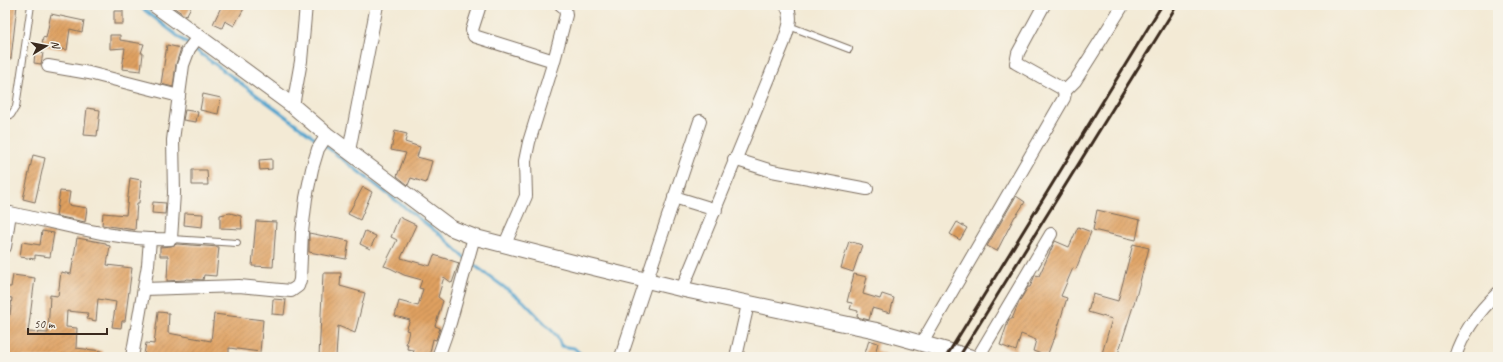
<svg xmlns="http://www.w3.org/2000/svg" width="1503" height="362" font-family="Caveat,sans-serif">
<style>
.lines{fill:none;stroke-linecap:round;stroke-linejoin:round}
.stream{stroke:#54a4ce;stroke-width:3}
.building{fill:url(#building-hatch)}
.service-casing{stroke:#7b6d5e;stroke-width:8}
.minor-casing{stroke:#7b6d5e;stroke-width:14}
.tertiary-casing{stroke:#7b6d5e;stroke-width:17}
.service{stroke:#fff;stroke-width:6}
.minor{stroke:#fff;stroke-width:12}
.tertiary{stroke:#fff;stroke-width:15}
.rail{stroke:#3b2a1e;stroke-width:3}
</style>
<defs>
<pattern id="building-hatch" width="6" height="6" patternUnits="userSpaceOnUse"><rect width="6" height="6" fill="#dfa061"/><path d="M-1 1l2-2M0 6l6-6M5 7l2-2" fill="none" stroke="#b6834f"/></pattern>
</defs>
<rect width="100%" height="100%" fill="#f7f3e8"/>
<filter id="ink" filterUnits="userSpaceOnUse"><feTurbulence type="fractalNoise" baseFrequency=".025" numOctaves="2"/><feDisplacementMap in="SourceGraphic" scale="8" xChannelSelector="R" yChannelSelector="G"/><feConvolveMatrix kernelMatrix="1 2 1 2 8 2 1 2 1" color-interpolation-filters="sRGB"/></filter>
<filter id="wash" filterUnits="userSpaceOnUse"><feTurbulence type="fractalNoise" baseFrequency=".012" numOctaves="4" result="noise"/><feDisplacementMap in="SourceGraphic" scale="16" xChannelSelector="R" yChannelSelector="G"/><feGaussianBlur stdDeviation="0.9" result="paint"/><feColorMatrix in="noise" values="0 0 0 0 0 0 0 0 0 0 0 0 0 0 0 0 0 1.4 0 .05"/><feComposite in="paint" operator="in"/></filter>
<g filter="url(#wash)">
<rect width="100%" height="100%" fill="#f3ead5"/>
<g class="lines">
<g class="stream">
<polyline points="138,5 189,45"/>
<polyline points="193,48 319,141"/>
<polyline points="323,144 443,237 465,258"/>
<polyline points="470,262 523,301 557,336 561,346 574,348 584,357"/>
</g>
</g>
<g id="blocks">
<g class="building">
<polygon points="5,5 17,5 11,59 5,58"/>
<polygon points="170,5 192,5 186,16"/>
<polygon points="222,5 246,5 234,26 225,21 222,28 213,24"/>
<rect x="114" y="11" width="9" height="13"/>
<polygon points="51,14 84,21 82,32 70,29 67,50 42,46 43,37 46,38"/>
<polygon points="110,35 120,35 120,40 144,44 141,53 143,53 141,71 122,69 125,48 110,49"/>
<polygon points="167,45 181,48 176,64 173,87 161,84"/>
<polygon points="35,52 43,53 41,64 34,63"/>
<polygon points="203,94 221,98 218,114 200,110"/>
<polygon points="87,108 100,110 97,136 84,135"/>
<polygon points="185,110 198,112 196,122 183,120"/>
<polygon points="395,131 407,134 405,142 420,147 417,157 432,161 426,183 411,178 408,185 397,176 406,153 391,150"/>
<polygon points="33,155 45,158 35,202 23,199"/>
<polygon points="272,159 272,169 260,170 259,160"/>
<polygon points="192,170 207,170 208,185 192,185"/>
<polygon points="130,178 141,180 139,203 137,203 135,230 102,225 103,213 126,215"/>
<polygon points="363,187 372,192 360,220 348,214"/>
<polygon points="60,191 70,192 68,205 87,208 85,222 56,216"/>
<polygon points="1016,196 1025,202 1016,216 1015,216 997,251 987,246"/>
<polygon points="153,202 166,203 165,214 152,213"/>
<polygon points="1097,210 1140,220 1136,240 1093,230"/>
<polygon points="185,213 203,214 202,227 184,225"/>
<polygon points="230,213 241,216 242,229 220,228 220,215"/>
<polygon points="399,217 416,225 401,258 430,266 434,255 459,263 452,283 444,277 438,297 443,301 435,326 440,328 436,340 433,339 429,357 412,357 414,350 407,349 408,344 406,344 409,331 406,330 410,320 395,316 399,301 418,306 423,289 419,288 422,280 404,275 390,268 384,266 397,240 391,237"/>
<polygon points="256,221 276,222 273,267 252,266"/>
<polygon points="957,222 967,228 960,240 950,234"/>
<polygon points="1078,227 1091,232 1076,269 1073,268 1061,296 1067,298 1054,340 1053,340 1047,356 1033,351 1036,340 1021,334 1016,351 1000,345 1009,319 1012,319 1019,302 1028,287 1030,287 1035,275 1039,276 1055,241 1069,247"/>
<polygon points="42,231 54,233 50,257 35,255 35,259 20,257 22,242 40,245"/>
<polygon points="365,231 376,236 370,249 360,244"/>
<polygon points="309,233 349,241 346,259 309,252"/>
<polygon points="77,238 106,243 106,245 110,246 107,265 132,268 125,321 122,321 121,328 112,327 116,302 98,299 96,321 87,319 88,313 67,311 66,327 77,328 76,348 102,351 102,357 5,357 5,314 10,315 12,298 5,297 5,287 11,287 13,275 35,278 28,332 48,333 50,295 58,296 61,272 71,274"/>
<polygon points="849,241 862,245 853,272 841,268"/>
<polygon points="177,244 219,247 216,276 204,275 203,280 186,279 185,280 167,281 168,256 160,256 160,247 171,246"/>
<polygon points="1133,244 1149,248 1136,297 1117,357 1101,357 1112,319 1088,312 1093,294 1118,301"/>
<polygon points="323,273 341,273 340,286 365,293 355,333 338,326 336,357 319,357"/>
<polygon points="854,274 867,277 863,294 880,299 882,294 894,298 890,313 872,308 869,320 857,317 858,311 850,309 852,303 847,302"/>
<polygon points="273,299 286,300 284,315 272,314"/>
<polygon points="158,312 169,313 168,333 211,341 214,314 263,320 260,352 229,348 229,357 159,357 144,354 146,343 154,344"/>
<polygon points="869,340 878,343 876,350 891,357 864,357"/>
</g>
</g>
</g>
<g filter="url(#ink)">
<use href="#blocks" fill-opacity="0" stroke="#7b6d5e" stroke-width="1"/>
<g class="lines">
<defs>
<g id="service">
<polyline points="789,26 849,49"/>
<polyline points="5,117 11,115 16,107 31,5"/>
<polyline points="171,239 237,243"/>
</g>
<g id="minor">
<polyline points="480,5 472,30 474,36 554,61"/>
<polyline points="48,66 89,73 179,96"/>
<polyline points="1064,92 1075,81 1123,5"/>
<polyline points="293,106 301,61 306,5"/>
<polyline points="349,151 377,5"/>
<polyline points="734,159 772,171 867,189"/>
<polyline points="674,197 716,210"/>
<path d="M5,212C56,222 119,242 171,239L174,193L173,140L183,65L189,49L198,37"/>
<polyline points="505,244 526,196 525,161 529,142 554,61 566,15 565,8 561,5"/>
<polyline points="5,247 10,213"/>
<polyline points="144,289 239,286 291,291 298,286 300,280 302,232 306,198 312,169 318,149 327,135"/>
<path d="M682,289L784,42C788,28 794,18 786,5"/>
<polyline points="922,343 1064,98 1065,93 1061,88 1016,63 1018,53 1044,5"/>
<polyline points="132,357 148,265 150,239"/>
<polyline points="438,357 450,323 474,237"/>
<polyline points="621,357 700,121"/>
<polyline points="736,357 748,304"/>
<polyline points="978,357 1051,234"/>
<path d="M1455,357C1463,331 1479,311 1498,293"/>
</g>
<polyline id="tertiary" points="155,5 293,106 327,135 451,228 474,237 583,265 682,289 874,330 970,357"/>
</defs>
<use href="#service" class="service-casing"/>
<use href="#minor" class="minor-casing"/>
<use href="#tertiary" class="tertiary-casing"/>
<use href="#service" class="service"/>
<use href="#minor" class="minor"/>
<use href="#tertiary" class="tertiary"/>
<g class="rail">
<polyline points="946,357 1162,5"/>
<polyline points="959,357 1177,5"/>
</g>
</g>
</g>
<rect width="1503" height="362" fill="none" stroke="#f7f3e8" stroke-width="20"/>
<g transform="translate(46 46) rotate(80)" stroke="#f7f3e8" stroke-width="3" paint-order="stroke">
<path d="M0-3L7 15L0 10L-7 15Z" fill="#3b2a1e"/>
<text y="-6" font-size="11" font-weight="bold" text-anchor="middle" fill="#3b2a1e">N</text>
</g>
<path d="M28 328v6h79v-6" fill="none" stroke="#3b2a1e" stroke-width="2"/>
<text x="34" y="328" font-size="12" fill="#3b2a1e" stroke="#f7f3e8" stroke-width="3" paint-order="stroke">50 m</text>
</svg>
